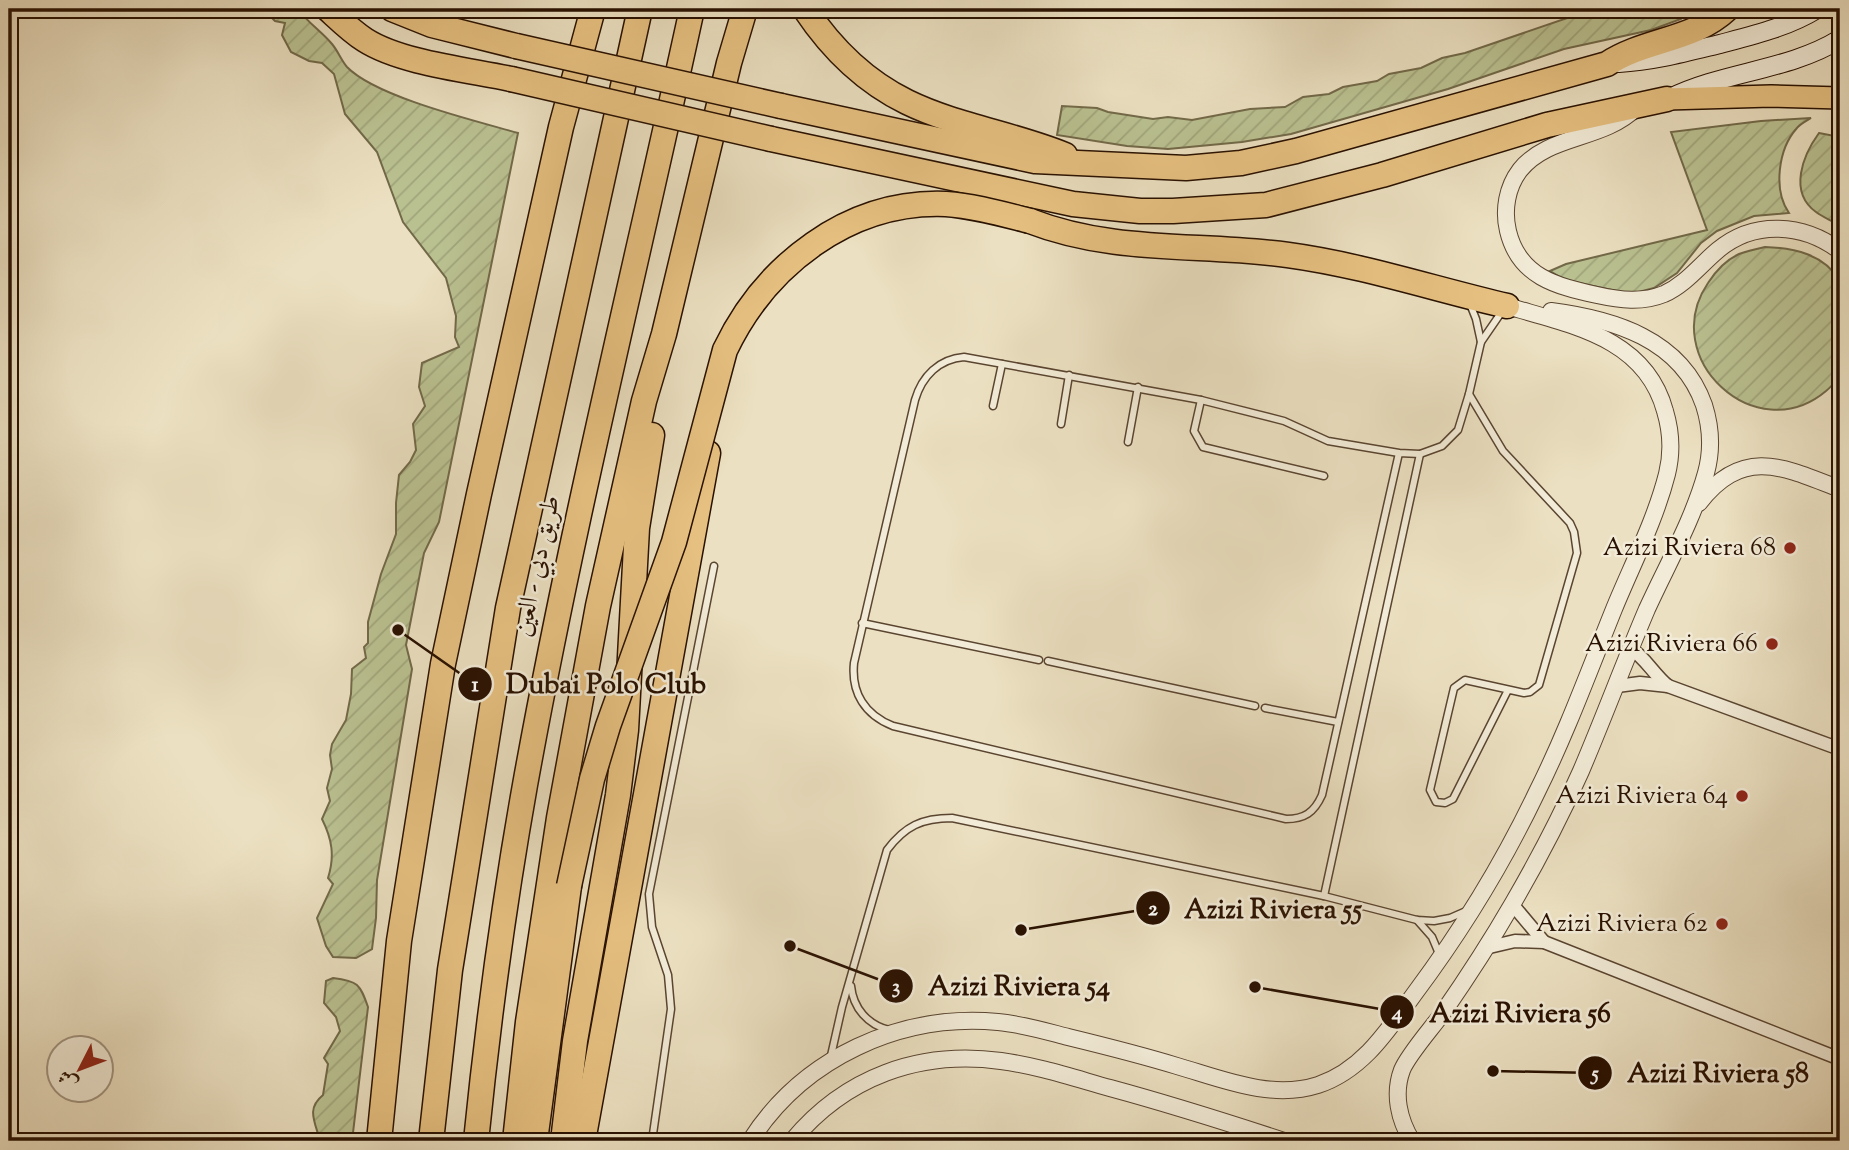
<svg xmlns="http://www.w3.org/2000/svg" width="1849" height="1150" font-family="'Sorts Mill Goudy',Amiri,serif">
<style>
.garden{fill:url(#garden-furrows);stroke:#726949;stroke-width:2}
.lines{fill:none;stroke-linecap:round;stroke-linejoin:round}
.service-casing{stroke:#5a4531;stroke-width:9}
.minor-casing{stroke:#5a4531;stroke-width:15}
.tertiary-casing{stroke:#5a4531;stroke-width:18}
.secondary-casing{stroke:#291101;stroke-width:20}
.primary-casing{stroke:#291101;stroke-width:24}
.motorway-casing{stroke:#291101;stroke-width:27}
.service{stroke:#f2ebd7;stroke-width:6}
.minor{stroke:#f2ebd7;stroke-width:12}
.tertiary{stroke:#f2ebd7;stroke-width:16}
.secondary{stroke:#f2ebd7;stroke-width:18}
.primary{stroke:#e6c080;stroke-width:21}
.motorway{stroke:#e6c080;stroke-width:24}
.motorway-bridge-casing{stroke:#291101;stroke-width:27;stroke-linecap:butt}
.motorway-bridge{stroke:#e6c080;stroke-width:24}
.poi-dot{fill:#8f2418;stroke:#f2ebd7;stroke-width:2.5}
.labels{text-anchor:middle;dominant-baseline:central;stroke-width:5;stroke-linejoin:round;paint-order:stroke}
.poi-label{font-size:26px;fill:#291101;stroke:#f2ebd7;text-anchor:end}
.street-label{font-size:26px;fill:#291101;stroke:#f2ebd7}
.leader{fill:none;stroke:#291101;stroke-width:2.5}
.callout-dot{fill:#291101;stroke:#f2ebd7;stroke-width:2.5}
.mark-label{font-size:21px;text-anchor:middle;font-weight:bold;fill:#fff}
.callout-label{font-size:28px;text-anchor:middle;font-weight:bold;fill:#291101;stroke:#f2ebd7;stroke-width:5;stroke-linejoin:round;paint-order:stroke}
</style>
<defs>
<pattern id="garden-furrows" width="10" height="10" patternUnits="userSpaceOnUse" patternTransform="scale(1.75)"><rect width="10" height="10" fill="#bac191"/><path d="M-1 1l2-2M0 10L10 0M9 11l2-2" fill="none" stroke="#a0a57b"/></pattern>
</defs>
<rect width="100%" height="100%" fill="#ebe0c1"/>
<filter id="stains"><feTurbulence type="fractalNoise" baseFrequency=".00286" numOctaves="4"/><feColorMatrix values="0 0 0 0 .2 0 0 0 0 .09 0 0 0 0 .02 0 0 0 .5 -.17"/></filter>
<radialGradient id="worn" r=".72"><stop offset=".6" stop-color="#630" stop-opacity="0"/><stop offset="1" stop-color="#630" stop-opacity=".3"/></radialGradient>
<g class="garden">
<path d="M263,9H298C308,23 321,31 332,44C338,51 341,60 347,67C376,97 476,121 518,133L439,522L424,553L406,645L412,669L377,880L376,918L372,949L356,958L333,957L326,946L317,918L333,884L328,878C335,856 332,839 322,819L330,801L327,788L332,769L330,755L332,744L346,720L351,694L352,669L366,658L364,647L368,643V622L381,574L396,534V503L399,475L410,462L416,450L413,424L425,406L419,387L422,363L459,347L455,337L456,316L446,278L403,222L377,152L345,114L334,74L322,63L309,61L291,52L282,35L285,23L275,21Z"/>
<polygon points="1614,9 1689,9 1681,19 1651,30 1564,49 1448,89 1291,134 1242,142 1168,149 1127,146 1057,135 1062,106 1097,108 1108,112 1153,119 1168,117 1192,120 1250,109 1285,107 1303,97 1329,94 1343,87 1377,81 1389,74 1421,68 1442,58 1465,53 1576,15"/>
<path d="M1811,118C1806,121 1800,124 1797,128C1778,149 1773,190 1789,213L1754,216L1717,231L1701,243L1677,273L1654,288L1631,294L1565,280L1550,271L1566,264L1707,230L1671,132L1761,121Z"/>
<path d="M1819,133L1840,137V226C1833,221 1824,218 1816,212C1788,192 1803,155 1819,133Z"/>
<path d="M1765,247C1794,248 1824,254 1840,281V376C1836,381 1831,387 1826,391C1756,450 1657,358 1708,283C1715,272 1726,260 1739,254C1747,251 1756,249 1765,247Z"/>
<path d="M333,978C358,981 360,984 368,1007L352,1141H315L319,1137C314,1120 307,1108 323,1095L328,1064L324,1058L340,1031L336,1017L324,1003L326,981Z"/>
</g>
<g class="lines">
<defs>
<g id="service">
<polyline points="1470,304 1476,319 1481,342"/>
<polyline points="1469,394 1503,451 1570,523 1574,532 1577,553 1539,685 1530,692 1524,693 1465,680 1454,688 1430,790 1436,802 1445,803 1453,799 1508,690"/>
<polyline points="1201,400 1194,431 1203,447 1324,476"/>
<polyline points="993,406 1002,364"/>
<polyline points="1061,424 1069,375"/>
<polyline points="1128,442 1138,387"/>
<path d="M1399,453L1322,795C1314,813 1304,819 1286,819L893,726C865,715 851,693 854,663L915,400C922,376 939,359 964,357L1201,400L1284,421L1328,441L1399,453L1420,454L1442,446L1458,430L1469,394L1481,342L1503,310"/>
<polyline points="862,623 1039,660"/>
<polyline points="1048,661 1255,706"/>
<polyline points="1265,708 1338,722"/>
<polyline points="1324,896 1420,454"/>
<polyline points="1417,920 1432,937 1440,956"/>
<path d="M851,986C853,1008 868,1025 889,1030"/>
<path d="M830,1060L842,1007L887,850C905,826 922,818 952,818L1324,896L1417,920L1434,921L1450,918L1466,911"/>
<polyline points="652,1141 671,1009 668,975 652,927 649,894 714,566"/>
</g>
<g id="minor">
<path d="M1630,648C1645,657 1654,675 1668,686"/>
<polyline points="1617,686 1640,683 1668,686 1840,749"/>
<polyline points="1512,904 1544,942"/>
<polyline points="1485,948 1515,941 1544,942 1840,1059"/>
</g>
<g id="tertiary">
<path d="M1636,108C1602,141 1549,134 1520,170C1507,187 1503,210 1508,231C1519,277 1556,286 1597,295C1620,300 1642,303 1664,294C1686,284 1700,265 1718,250C1754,220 1803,223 1840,251"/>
<path d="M1699,503C1743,446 1784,467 1840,489"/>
<path d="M750,1141C803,1058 900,1013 998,1022C1022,1024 1045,1031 1068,1037C1105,1046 1141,1055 1177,1066C1222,1079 1271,1100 1318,1085C1363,1070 1388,1030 1415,993C1462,930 1502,865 1536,794C1566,734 1589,671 1614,609C1632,565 1655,521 1667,474C1672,454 1671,431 1665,411C1645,337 1570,325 1507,306"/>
<path d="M792,1141C845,1077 919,1050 1001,1061C1038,1066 1074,1078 1110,1088C1169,1104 1226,1122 1284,1141"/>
<path d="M1412,1141C1399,1120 1393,1094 1402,1070C1408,1055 1431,1029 1442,1014C1467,978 1491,941 1513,903C1538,860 1561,816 1581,771C1604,717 1624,663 1647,609C1667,565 1693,520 1706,473C1712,451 1711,427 1704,405C1681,339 1613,319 1551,311"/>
</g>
<g id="secondary">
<path d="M1619,63C1654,61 1687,52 1720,44C1754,35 1788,27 1817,9"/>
<path d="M1670,98C1725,71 1788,71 1840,39"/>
</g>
<polyline id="primary" points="1667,99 1771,96 1840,98"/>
<g id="motorway">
<path d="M328,9C340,20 351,31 365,40C401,63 469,70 511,79"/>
<polyline points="392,9 432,25 516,46"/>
<path d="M805,9C831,48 864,81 907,102C956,126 1014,134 1065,155"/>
<path d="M781,106L1035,161L1186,168L1241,163L1296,151L1607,64C1645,39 1693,41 1727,9"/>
<polyline points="771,139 1073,204 1140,211 1173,211 1266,205 1382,175 1547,125 1667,99"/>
<path d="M1030,221C1115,254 1200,243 1288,255C1362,265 1434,289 1507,306"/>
<polyline points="379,1141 399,941 443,664 479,494 561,127 593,9"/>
<polyline points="431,1141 450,970 508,608 640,9"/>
<path d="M476,1141C488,1022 504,903 525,785C572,524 636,267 692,9"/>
<polyline points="515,1141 528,1022 559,818 598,606 644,401 664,334 729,63 745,9"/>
<polyline points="535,1141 569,886"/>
<polyline points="563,1141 575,1041 618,795 626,730 637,528 652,435"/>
<polyline points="583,1141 708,453"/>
</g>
</defs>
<use href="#service" class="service-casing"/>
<use href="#minor" class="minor-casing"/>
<use href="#tertiary" class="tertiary-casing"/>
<use href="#secondary" class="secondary-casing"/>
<use href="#primary" class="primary-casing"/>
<use href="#motorway" class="motorway-casing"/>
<use href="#service" class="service"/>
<use href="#minor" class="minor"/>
<use href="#tertiary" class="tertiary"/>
<use href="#secondary" class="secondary"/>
<use href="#primary" class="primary"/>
<use href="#motorway" class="motorway"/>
<defs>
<g id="motorway-bridge">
<polyline points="516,46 781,106"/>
<polyline points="511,79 771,139"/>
<path d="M569,886L592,779L608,726L674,542L725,350C765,266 848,200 946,204C974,206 1002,214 1030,221"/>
</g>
</defs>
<use href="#motorway-bridge" class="motorway-bridge-casing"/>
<use href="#motorway-bridge" class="motorway-bridge"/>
</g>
<g class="poi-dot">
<circle cx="1790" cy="548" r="7"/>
<circle cx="1772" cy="644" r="7"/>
<circle cx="1742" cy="796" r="7"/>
<circle cx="1722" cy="924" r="7"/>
</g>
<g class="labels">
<g class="poi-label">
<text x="1776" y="548">Azizi Riviera 68</text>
<text x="1758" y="644">Azizi Riviera 66</text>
<text x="1728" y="796">Azizi Riviera 64</text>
<text x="1708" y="924">Azizi Riviera 62</text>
</g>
<g class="street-label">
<text transform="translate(538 566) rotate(-78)">طريق دبي - العين</text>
</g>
</g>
<path class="leader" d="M398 630L475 684M1021 930L1153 908M790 946L896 986M1255 987L1397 1012M1493 1071L1595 1073"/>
<g class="callout-dot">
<circle cx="398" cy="630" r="7"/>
<circle cx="1021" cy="930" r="7"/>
<circle cx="790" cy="946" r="7"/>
<circle cx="1255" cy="987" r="7"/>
<circle cx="1493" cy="1071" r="7"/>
<circle cx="475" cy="684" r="18"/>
<circle cx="1153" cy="908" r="18"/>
<circle cx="896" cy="986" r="18"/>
<circle cx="1397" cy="1012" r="18"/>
<circle cx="1595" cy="1073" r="18"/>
</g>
<g class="mark-label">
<text x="475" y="691">1</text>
<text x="1153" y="915">2</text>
<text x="896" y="993">3</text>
<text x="1397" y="1019">4</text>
<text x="1595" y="1080">5</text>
</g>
<g class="callout-label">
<text x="606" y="693">Dubai Polo Club</text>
<text x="1273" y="918">Azizi Riviera 55</text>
<text x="1019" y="995">Azizi Riviera 54</text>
<text x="1520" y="1022">Azizi Riviera 56</text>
<text x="1718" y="1082">Azizi Riviera 58</text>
</g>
<rect width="1849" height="1150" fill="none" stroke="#ebe0c1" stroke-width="35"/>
<rect x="10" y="10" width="1828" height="1129" fill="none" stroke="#291101" stroke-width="3.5"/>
<rect x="18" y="18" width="1814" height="1115" fill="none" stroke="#291101" stroke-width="2"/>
<g transform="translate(80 1069) rotate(228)"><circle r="33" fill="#f2ebd7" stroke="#a29481" stroke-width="2"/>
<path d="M0-5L12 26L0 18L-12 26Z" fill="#8f2418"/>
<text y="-10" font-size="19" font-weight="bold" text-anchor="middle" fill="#291101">ش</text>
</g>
<rect width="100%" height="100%" filter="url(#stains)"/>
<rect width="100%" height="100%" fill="url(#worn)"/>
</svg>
